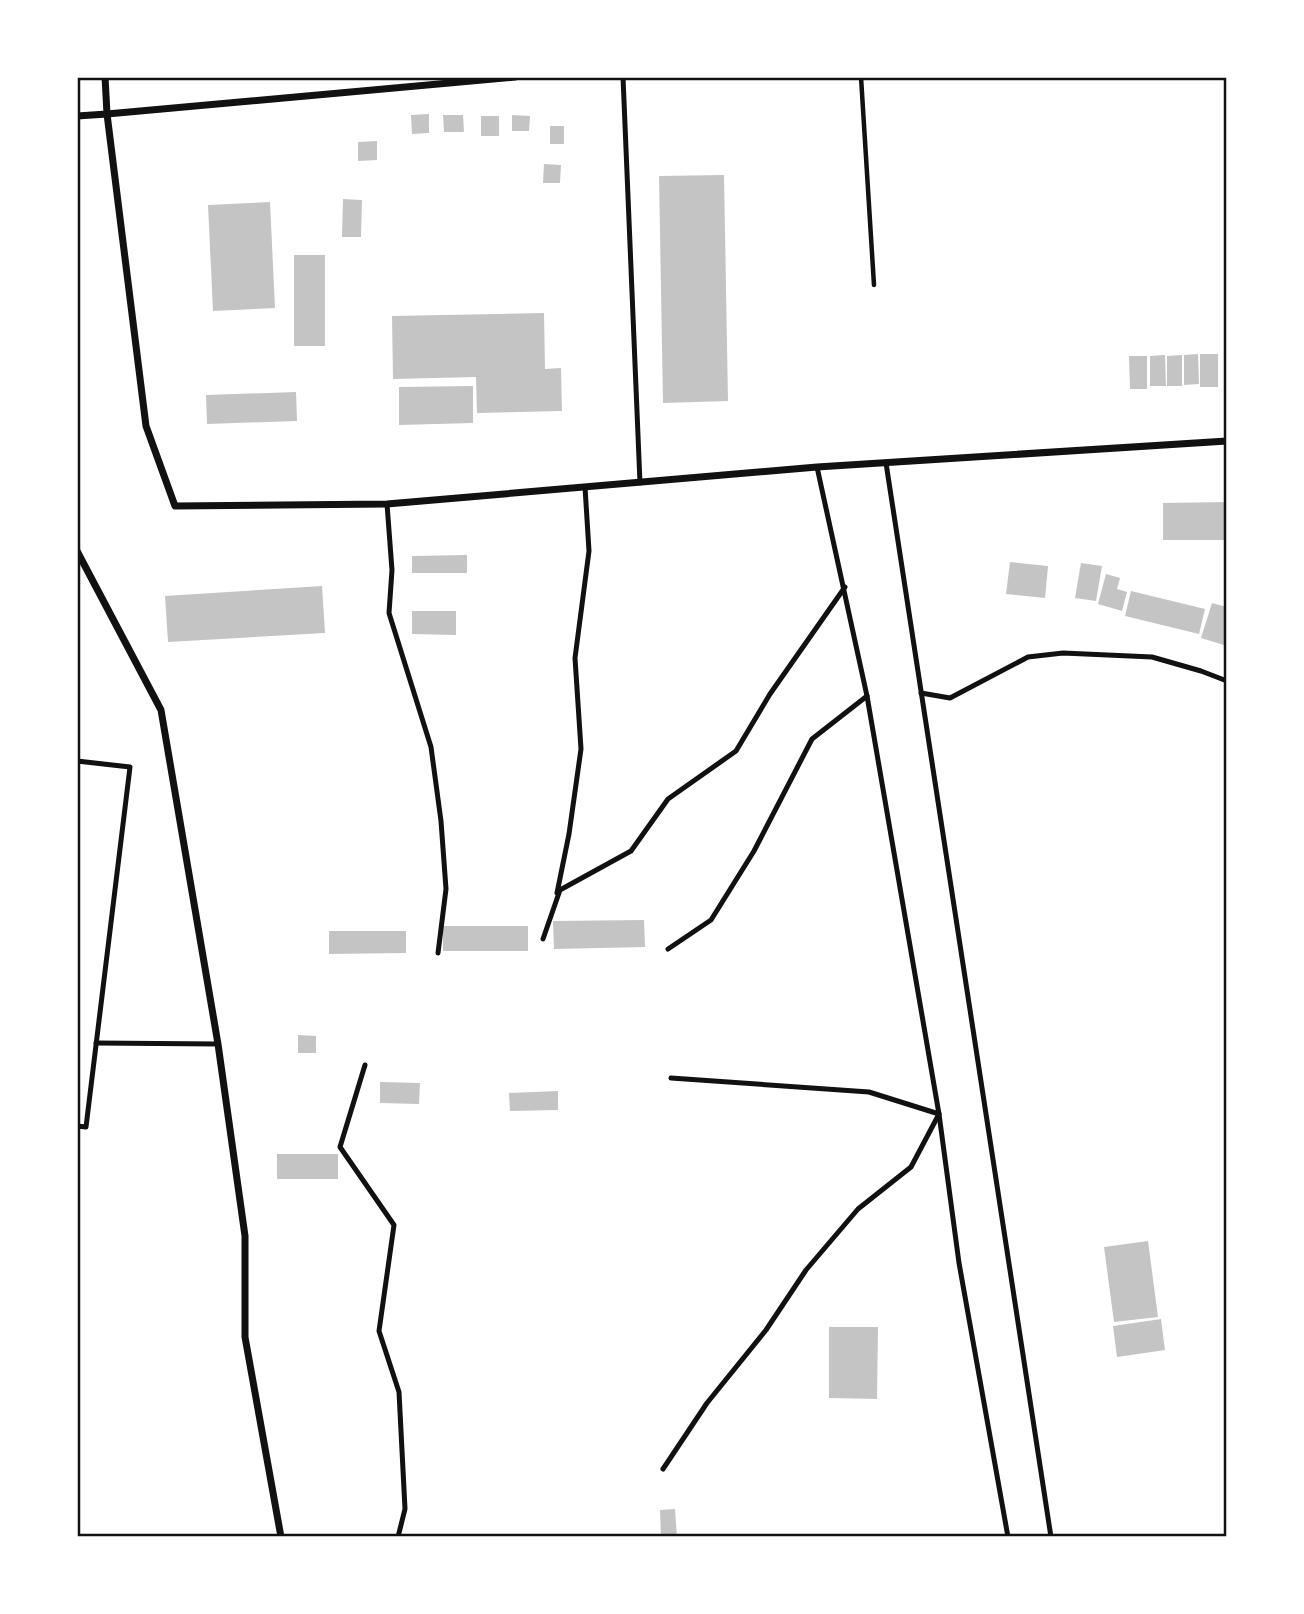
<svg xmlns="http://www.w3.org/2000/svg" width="1304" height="1614" font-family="Overpass,sans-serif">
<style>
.building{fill:#c4c4c4}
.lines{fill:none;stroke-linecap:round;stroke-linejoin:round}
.path{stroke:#111;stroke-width:4.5}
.service{stroke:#111;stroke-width:5}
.minor{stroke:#111;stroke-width:7}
.neatline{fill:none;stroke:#111;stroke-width:2.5}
</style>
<rect width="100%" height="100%" fill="#fff"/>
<g class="building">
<polygon points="429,114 429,133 412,134 411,115"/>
<polygon points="443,115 463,115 464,132 444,132"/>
<polygon points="512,115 530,116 529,131 512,131"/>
<rect x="481" y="116" width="18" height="20"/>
<rect x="550" y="126" width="14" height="18"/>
<polygon points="377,141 377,160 358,161 358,142"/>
<polygon points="544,164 561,165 560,183 543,183"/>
<polygon points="724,175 728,401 663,403 659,176"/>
<polygon points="343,199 362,200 361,237 342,237"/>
<polygon points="270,202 275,308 213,311 208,205"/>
<rect x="294" y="255" width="31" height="91"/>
<polygon points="544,313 545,369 561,368 562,411 477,413 476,377 393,379 392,316"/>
<polygon points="1198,354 1199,384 1184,385 1184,355"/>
<rect x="1200" y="354" width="18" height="33"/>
<polygon points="1165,355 1166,386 1150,386 1150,356"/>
<polygon points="1182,355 1182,386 1167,386 1167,356"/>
<polygon points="1129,356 1147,356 1147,389 1130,389"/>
<polygon points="473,386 473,423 399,425 399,387"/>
<polygon points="296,392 297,421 207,424 206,395"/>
<polygon points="1227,502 1227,540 1163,540 1163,503"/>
<polygon points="467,555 467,573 412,573 412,556"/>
<polygon points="1010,562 1048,566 1045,598 1006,594"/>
<polygon points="1081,563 1102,566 1096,601 1075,598"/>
<polygon points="1106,574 1120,578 1117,589 1127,592 1122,611 1098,604"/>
<polygon points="322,586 325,633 168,642 165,596"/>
<polygon points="1131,591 1205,609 1199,634 1125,616"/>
<polygon points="1212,603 1227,607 1227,646 1201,638"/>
<polygon points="412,611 456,611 456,635 412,634"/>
<polygon points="644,920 645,947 554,949 553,921"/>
<rect x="443" y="926" width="85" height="25"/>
<polygon points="329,931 406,931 406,953 329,954"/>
<polygon points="298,1035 316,1036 316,1053 298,1053"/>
<polygon points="380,1082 420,1083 419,1104 380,1103"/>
<polygon points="558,1091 558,1110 510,1111 509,1093"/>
<rect x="277" y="1154" width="61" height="25"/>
<polygon points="1148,1241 1158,1317 1114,1322 1104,1247"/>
<polygon points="1161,1319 1165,1350 1117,1357 1113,1326"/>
<polygon points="829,1327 878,1327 877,1399 829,1398"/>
<polygon points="675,1509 677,1537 661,1537 660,1510"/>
</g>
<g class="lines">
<polyline class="path" points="861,77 874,285"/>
<g class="service">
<polyline points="623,77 640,483"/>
<polyline points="886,463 1051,1537"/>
<polyline points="817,467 867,696 939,1114 959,1263 1008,1537"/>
<polyline points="387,504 392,570 389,613 431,747 441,821 446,889 438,953"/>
<polyline points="921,693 950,698 1028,657 1063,653 1152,657 1201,671 1227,681"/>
<polyline points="77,761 130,767 86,1127 77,1126"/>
<polyline points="557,893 569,834 581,749 575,658 589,551 585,487"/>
<polyline points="543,939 560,890 631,851 668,799 736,751 770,694 845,587"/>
<polyline points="668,949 711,920 754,851 812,739 867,696"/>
<polyline points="96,1043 218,1044"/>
<polyline points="365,1065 340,1147 394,1225 379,1331 399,1392 405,1509 398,1537"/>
<polyline points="663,1469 707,1403 766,1330 806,1270 858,1209 911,1167 939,1114 869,1092 671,1078"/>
</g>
<g class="minor">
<polyline points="515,77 107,114 146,426 175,506 387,504 817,467 1227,441"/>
<polyline points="77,116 107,114 105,77"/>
<polyline points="77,551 161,710 218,1044 245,1236 245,1337 281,1537"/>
</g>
</g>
<rect width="1304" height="1614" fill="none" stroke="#ffffff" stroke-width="158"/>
<rect x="79" y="79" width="1146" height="1456" class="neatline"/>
</svg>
